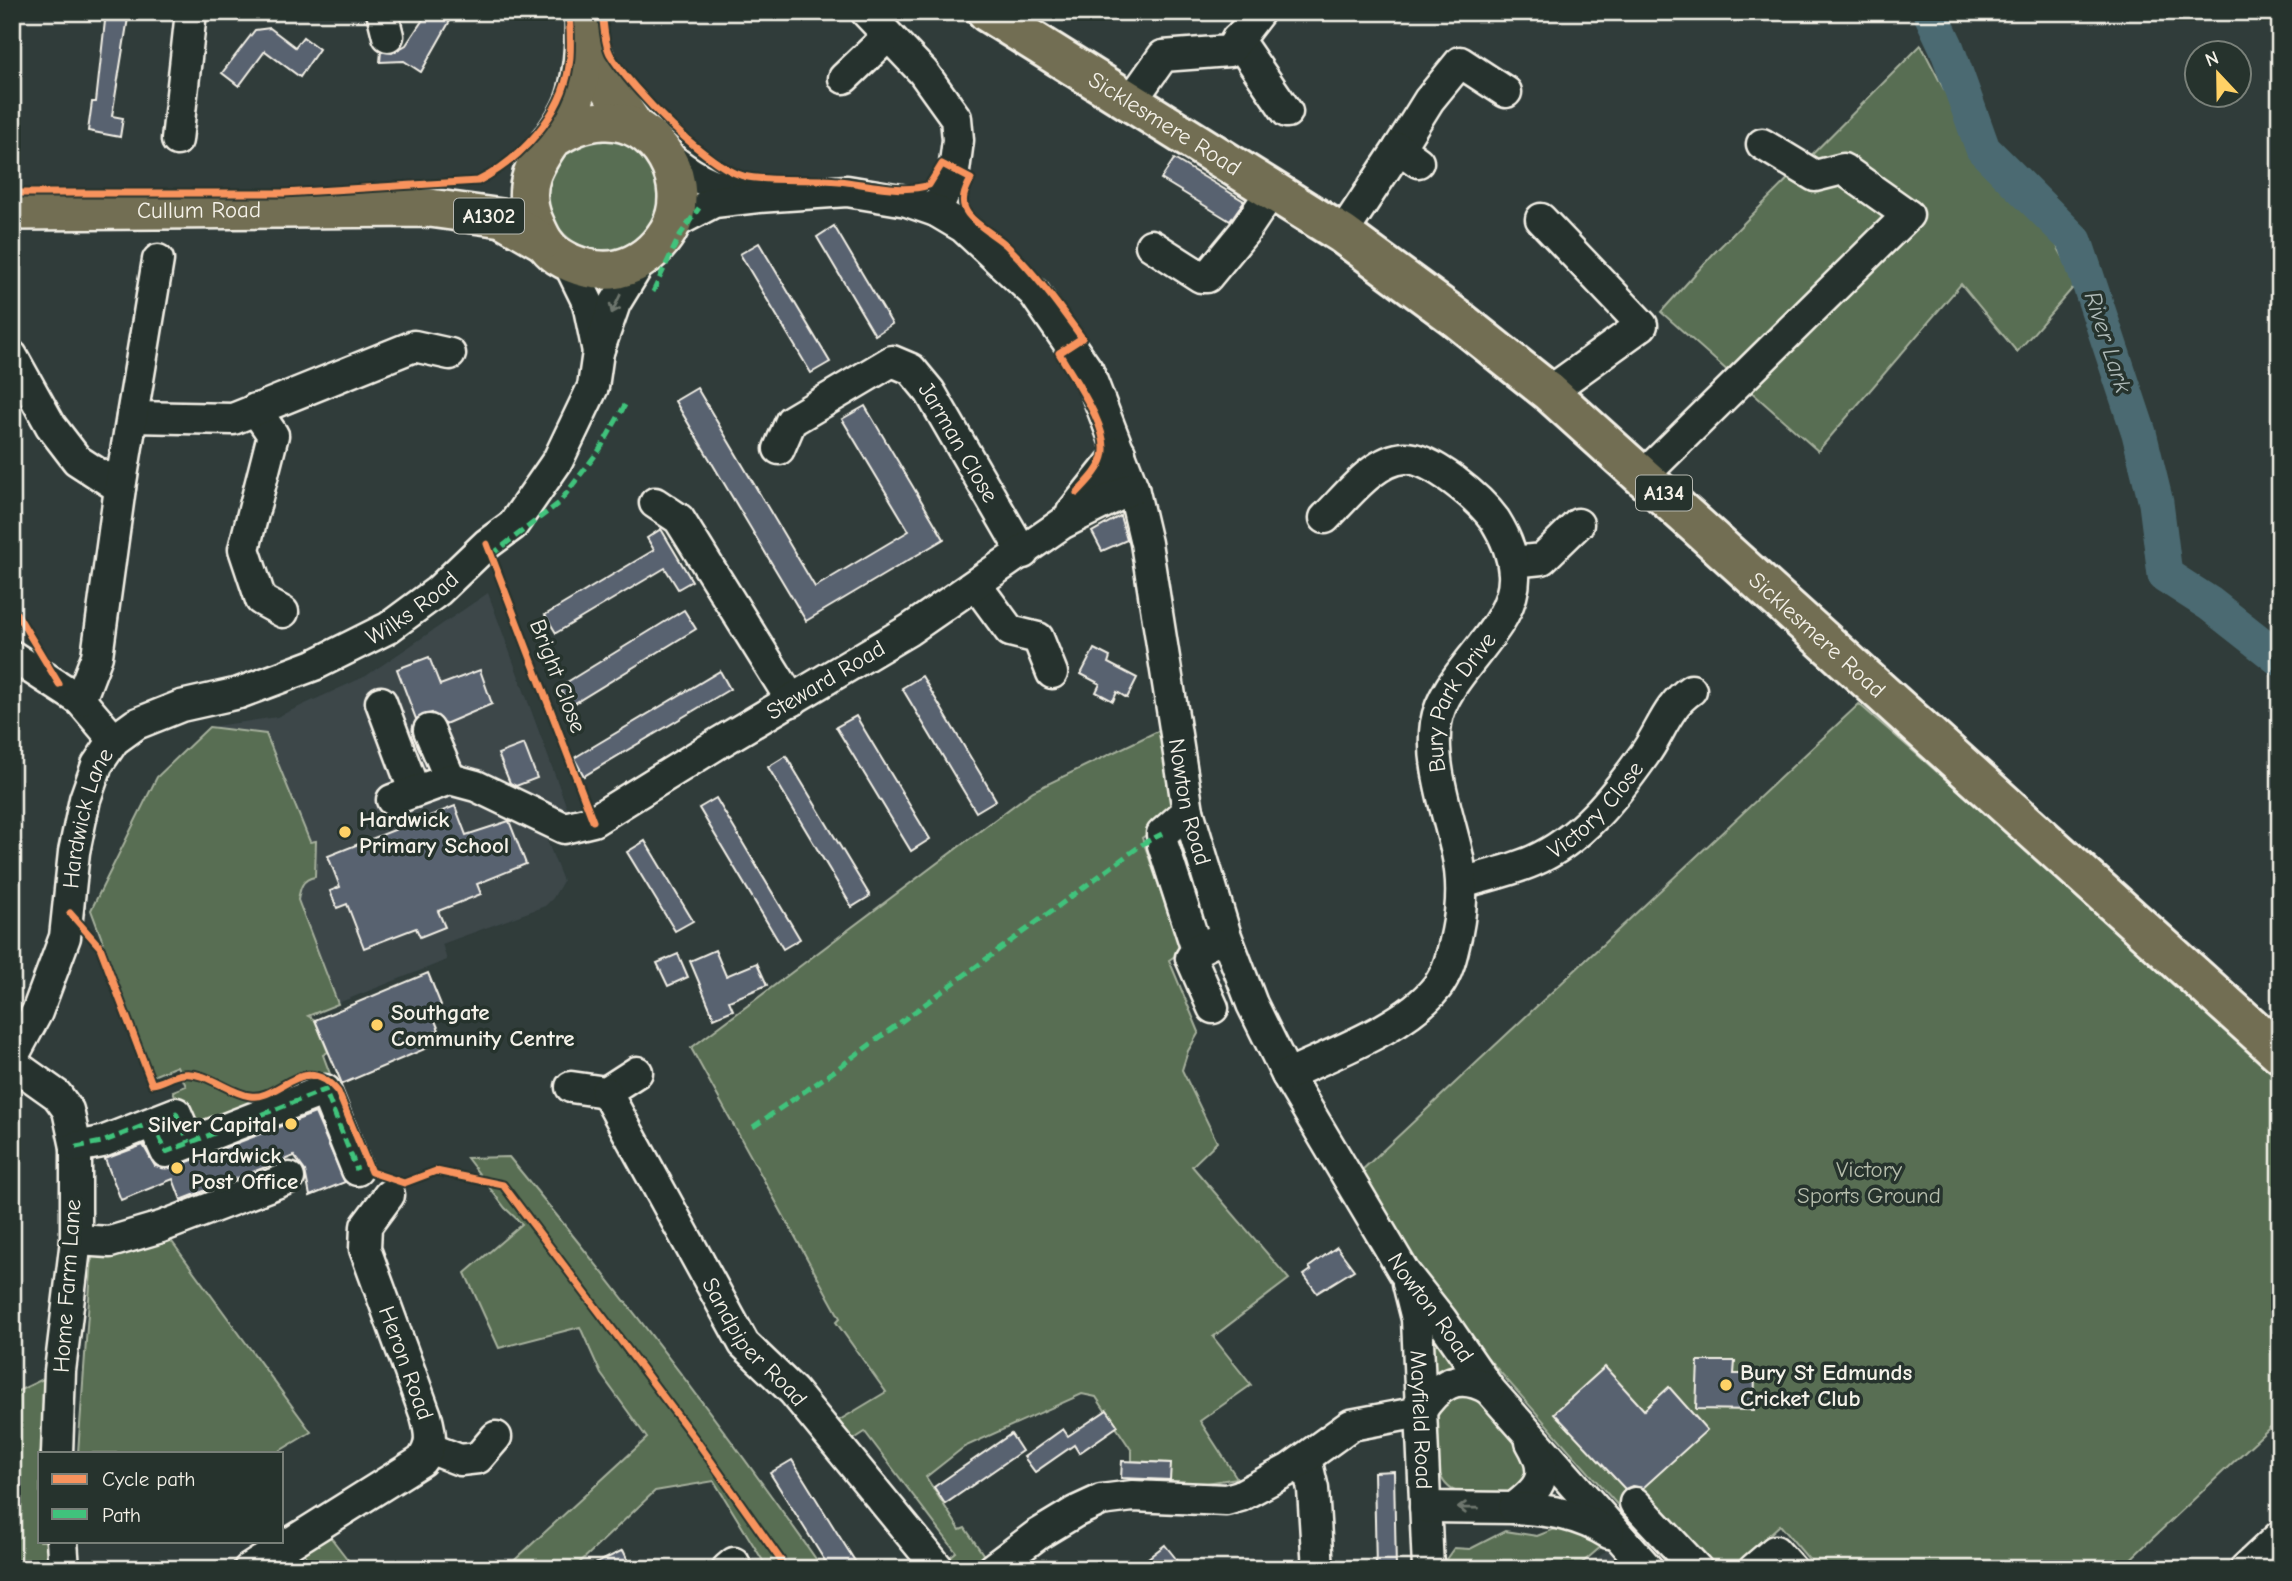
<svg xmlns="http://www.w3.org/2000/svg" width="2292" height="1581" font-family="'Comic Neue',sans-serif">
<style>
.built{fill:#3c474a}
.green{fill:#596e52;stroke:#a6b09d;stroke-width:2}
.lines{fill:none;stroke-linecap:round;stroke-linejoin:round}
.river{stroke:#4b6b72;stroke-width:35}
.building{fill:#59626f;stroke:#f4f1e8;stroke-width:2}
.minor-casing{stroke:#f4f1e8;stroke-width:35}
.major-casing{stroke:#f4f1e8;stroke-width:42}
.highway-casing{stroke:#f4f1e8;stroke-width:44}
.minor{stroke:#26332d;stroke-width:30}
.major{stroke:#726e52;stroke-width:37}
.highway{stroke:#726e52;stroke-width:38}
.quiet{stroke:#40c37c;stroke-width:5;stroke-dasharray:10 5;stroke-linecap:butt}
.cycleway-casing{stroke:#26332d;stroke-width:11}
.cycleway{stroke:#f8935d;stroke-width:7}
.oneway{stroke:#6e766e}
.poi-dot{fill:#ffd166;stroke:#26332d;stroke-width:2.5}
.labels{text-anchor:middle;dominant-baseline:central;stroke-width:7;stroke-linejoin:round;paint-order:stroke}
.shield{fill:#26332d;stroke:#b6b8b0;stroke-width:2}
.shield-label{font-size:21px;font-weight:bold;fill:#f4f1e8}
.street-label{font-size:23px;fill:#f4f1e8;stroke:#26332d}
.poi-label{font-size:23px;font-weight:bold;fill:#f4f1e8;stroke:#26332d;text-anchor:start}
.park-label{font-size:23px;fill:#b6bdac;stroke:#26332d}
.water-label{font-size:24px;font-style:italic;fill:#b0bbb9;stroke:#26332d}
</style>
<rect width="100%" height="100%" fill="#303c3a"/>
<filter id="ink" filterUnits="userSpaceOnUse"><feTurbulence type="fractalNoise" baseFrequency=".0143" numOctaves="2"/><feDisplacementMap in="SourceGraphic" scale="14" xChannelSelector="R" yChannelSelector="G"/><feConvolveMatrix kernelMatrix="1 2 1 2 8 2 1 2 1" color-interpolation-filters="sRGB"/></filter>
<g filter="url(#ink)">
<g class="built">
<polygon points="488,593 574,827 546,838 563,881 553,898 545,906 442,944 447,960 153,1076 91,910 157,777 209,727 277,717 366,676"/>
<polygon points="1615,1544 1631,1569 1584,1569"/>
</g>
<g class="green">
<polygon points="1921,45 1951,103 1996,169 2043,220 2077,283 2017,352 1961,284 1818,451 1661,312 1713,254"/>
<circle cx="603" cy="195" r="55"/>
<polygon points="1859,704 2151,958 2280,1079 2280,1418 2120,1569 1817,1569 1780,1525 1731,1569 1674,1569 1478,1347 1412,1256 1360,1172"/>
<path d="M209,727L266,734L310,842L316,841L315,877C302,879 300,888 298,900L338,1004L308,1016L315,1020L328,1052L323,1055L333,1082L193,1137L173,1091L186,1086L177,1066L153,1076L91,910L157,777Z"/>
<polygon points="1162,729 1174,816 1142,838 1182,951 1169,960 1199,1032 1188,1051 1182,1070 1217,1142 1192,1166 1289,1279 1213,1337 1251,1385 1200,1421 1237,1478 1201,1484 1169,1484 1170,1463 1132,1461 1132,1451 1096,1397 1082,1394 964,1447 926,1477 960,1530 965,1528 985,1557 969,1569 949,1569 944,1562 956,1552 865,1432 848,1443 833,1424 886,1392 836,1322 840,1318 691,1048 1033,791"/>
<path d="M509,1157C619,1290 724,1427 823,1569H768L714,1481L655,1491L573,1569H505L647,1438L601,1374L580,1327L499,1348L465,1273L522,1224L505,1208L467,1158Z"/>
<polygon points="170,1239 311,1432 276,1453 78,1453 92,1257"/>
<polygon points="1439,1335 1461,1362 1434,1384 1430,1338"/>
<polygon points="45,1378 47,1453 40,1453 40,1541 48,1541 49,1569 12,1569 12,1394"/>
<path d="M1451,1395L1476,1396L1526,1452L1529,1473L1510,1495L1458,1492C1431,1484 1437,1445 1436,1422L1437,1413Z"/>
<polygon points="1560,1527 1609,1540 1575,1569 1439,1569 1454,1548 1470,1549 1505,1531 1537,1536"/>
<polygon points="325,1530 355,1569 314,1569 296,1539"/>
</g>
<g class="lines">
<polyline class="river" points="1930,12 1946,46 1983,149 2075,241 2139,433 2156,503 2165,575 2210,604 2280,659"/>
</g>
<g class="building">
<polygon points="106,12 129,12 112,116 123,118 120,137 88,131 92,102 96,102"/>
<polygon points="428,12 455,12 421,72 404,61 380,62 381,51 392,53 406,45"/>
<polygon points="270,28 295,47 303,37 319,49 300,77 265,51 239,86 222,73 255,30"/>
<polygon points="1174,159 1244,201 1230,221 1161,179"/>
<polygon points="834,226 892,324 875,335 817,237"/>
<polygon points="759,243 830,362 811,373 740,254"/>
<polygon points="697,388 815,587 909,531 842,419 865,406 944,539 806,621 675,401"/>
<polygon points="1120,516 1127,540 1102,551 1092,532"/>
<polygon points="661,529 692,581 678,589 665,568 556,633 545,615 654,550 647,538"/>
<polygon points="684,610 696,629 570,706 559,687"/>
<polygon points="1094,649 1110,657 1108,663 1137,678 1127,698 1117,692 1113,701 1096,692 1100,684 1081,674"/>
<polygon points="429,657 440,685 480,670 492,704 445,724 432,713 416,719 397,669"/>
<polygon points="720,671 730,689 584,776 574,758"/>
<polygon points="922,676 996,800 976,812 902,688"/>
<polygon points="856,716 930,839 911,851 836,727"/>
<polygon points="524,744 537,778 516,786 510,783 498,754"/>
<polygon points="786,756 870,896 852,907 768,767"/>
<polygon points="716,798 800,939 783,949 699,808"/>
<polygon points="455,806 466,835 509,821 526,864 477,884 481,894 438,911 445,927 420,937 416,928 364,948 347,904 337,908 330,891 340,887 328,856"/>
<polygon points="645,841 693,921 675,931 627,852"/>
<polygon points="715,950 726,976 757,963 767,985 729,1001 733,1010 714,1018 690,961"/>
<polygon points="678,954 688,977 668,986 657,963"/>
<polygon points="428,973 441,1005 430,1009 439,1030 422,1037 427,1048 342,1084 315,1020"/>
<polygon points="315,1113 345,1182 310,1196 305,1171 294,1156 181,1200 173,1179 121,1200 105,1159 143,1145 155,1166 172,1168"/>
<polygon points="1337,1247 1354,1270 1317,1293 1304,1275 1311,1270 1309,1267"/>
<polygon points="1698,1361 1735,1361 1734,1374 1755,1374 1754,1410 1696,1409"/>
<polygon points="1605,1367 1644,1410 1669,1387 1707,1430 1643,1488 1632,1486 1625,1489 1554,1413"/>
<polygon points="1107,1410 1118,1426 1079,1453 1074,1445 1035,1472 1024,1457 1063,1429 1068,1436"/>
<polygon points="1011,1434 1022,1451 945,1504 934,1487"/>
<polygon points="792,1460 836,1531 860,1569 830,1569 807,1532 770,1473"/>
<polygon points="1122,1461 1171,1463 1170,1480 1121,1478"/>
<polygon points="1394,1471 1396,1569 1376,1569 1374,1472"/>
<polygon points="1165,1545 1177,1560 1166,1569 1134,1569"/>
<polygon points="623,1550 632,1569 585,1569"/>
</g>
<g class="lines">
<defs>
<g id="minor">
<polyline points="382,12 388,36"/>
<polyline points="866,12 923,72 956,118 958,140 954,171 936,211"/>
<polyline points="1237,39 1287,112"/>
<polyline points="844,78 887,37"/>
<polyline points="1132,100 1163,56 1229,51 1259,12"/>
<polyline points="177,140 191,12"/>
<polyline points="1399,148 1429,100 1460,62 1506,92"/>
<path d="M664,153C691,176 708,185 743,193"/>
<polyline points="1541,219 1642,325 1549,392"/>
<path id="s1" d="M672,224L714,202L758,197L847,191L907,201L936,211L963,227L1034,293L1088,371L1133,488L1146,543L1188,811L1226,936L1252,1004L1287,1075L1404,1272L1441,1319L1489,1389L1648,1569"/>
<polyline points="1342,234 1399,148 1418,162"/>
<polyline points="1151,245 1201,277 1207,277 1244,232 1271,192"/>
<polyline points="568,262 588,303 598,352"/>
<polyline points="12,356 51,426 77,460 120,488"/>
<polyline points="255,409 273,435 244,549 261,600 283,612"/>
<polyline points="132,417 233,419 414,346 450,354"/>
<path id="s2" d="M779,449L791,421L892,361L911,369L930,392L1023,553"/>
<polyline points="1644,475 1908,215 1843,169 1815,176 1762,144"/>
<polyline points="655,503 679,519 792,701"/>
<polyline points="1072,512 1120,452"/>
<polyline points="1513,562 1542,559 1578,524"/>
<polyline points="977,586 1010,631 1038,638 1052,673"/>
<polyline points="12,656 80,700 114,740"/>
<polyline points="80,700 97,656 120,488 158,260"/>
<polyline points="381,702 414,790"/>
<polyline points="429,730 450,779"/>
<path id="s3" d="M392,800L450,779L476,786L564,828L593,821L717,744L909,630L1063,523L1133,488"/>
<polyline points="1188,811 1162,834 1163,845 1197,950"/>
<path id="s4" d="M1462,883C1485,876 1510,871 1533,861C1581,840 1615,796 1644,755C1661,732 1667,706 1691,690"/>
<polyline points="1213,942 1197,950 1191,958 1213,1008"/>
<path id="s5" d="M12,1058L37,1012L65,937L74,852L85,799L97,765L114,740L136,724L181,706L239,693L314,665L388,628L438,591L487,544L513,525L558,460L593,387L598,352L615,303L642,259"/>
<polyline points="12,1063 57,1095 68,1110 76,1147 76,1240 60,1371 57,1453"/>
<path id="s6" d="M1287,1075C1333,1053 1406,1027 1437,987C1449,972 1453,950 1457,932C1462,907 1463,879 1457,853C1448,813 1430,765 1436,723C1444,671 1517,629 1514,574C1513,555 1505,536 1495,520C1480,499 1431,457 1405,458C1374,459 1345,499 1325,518"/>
<polyline points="571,1087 606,1092 637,1072"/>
<path id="s7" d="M606,1092L744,1344L793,1391L939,1569"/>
<polyline points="153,1123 166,1152 325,1090 357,1170"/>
<polyline points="76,1147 102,1142 176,1113 189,1143"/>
<polyline points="76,1240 110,1242 161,1227 289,1178"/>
<path id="s8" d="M1408,1283L1417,1319L1428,1569"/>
<polyline points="429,1448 460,1460 478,1458 496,1437"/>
<polyline points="1306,1459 1313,1489 1318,1569"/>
<polyline points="1635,1503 1697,1569"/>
<path d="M1425,1507L1514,1508C1542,1487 1550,1474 1531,1442"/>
<path d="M1514,1508C1550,1510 1578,1514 1609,1533"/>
<polyline points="62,1541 64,1569"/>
<path d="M249,1569L421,1461C433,1446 431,1434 426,1416L365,1249L366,1226L389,1195"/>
<polyline points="727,1569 734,1563"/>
<path d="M992,1569L1037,1535L1075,1512L1101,1500L1133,1496L1226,1500L1240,1496L1290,1469L1351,1425L1420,1412C1438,1384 1458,1371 1489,1389"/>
<polyline points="1754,1569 1775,1551 1791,1569"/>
<polyline points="2245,1569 2280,1536"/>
</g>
<g id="major">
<polyline points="585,36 606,83 635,127"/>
<path d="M550,141C567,130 582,122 603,121C658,118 695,186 668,231C657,249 640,264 618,269C598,273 575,267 558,256C545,247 540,235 534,221C511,166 565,139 577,92C583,67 585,38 584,12"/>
<path id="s9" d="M12,211L430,208L502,218L542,241"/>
</g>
<g id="highway">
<path id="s10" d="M987,12L1342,234L1455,317L1549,392L2280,1053"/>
</g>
</defs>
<use href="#minor" class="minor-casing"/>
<use href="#major" class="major-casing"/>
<use href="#highway" class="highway-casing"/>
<use href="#minor" class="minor"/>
<use href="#major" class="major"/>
<use href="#highway" class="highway"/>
<g class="quiet">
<polyline points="653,292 680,235 699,208"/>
<polyline points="491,555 559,503 600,449 625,405"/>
<polyline points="153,1123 166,1152 325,1090 357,1170"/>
<polyline points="753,1127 830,1074 1144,843 1162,834"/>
<polyline points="76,1147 102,1142 176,1113 189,1143"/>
</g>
<defs>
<g id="cycleway">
<path d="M602,12C604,25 604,43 610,54C630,88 710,171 748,177C778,182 809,178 839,181C868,184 902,194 929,185L942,164L971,179C965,190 959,202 968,214C977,226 995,235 1006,245C1034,272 1059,306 1082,338L1059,353C1073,378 1111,429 1103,457C1099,471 1087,482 1077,493"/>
<path d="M12,193H284L478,181C520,160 562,115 569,66C572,48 570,30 569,12"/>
<polyline points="487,544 593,821"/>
<polyline points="12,606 59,684"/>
<path d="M70,913L100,947L152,1084C163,1083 172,1075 183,1074C207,1071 228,1093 250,1096C279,1101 304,1050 338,1092L371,1172L404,1183L436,1171L503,1185L696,1440L787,1569"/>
</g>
</defs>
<use href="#cycleway" class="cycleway-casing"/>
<use href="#cycleway" class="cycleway"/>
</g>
<defs><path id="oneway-shaft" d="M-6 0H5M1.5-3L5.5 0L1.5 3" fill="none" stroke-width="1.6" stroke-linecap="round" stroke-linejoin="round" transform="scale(1.75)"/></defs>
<g class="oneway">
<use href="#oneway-shaft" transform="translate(616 304) rotate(115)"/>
<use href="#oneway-shaft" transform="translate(1468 1508) rotate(-179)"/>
</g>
</g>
<g class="poi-dot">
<circle cx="345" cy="832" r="7"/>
<circle cx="377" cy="1025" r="7"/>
<circle cx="291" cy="1124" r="7"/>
<circle cx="177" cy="1168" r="7"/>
<circle cx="1726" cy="1385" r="7"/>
</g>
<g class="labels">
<g class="shield">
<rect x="454" y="198.5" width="70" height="35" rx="5"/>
<rect x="1636" y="475.5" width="56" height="35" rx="5"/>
</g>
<g class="shield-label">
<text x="489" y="216">A1302</text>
<text x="1664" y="493">A134</text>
</g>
<g class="street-label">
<text stroke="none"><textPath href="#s10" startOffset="210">Sicklesmere Road</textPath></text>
<text stroke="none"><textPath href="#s9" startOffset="187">Cullum Road</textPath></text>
<text stroke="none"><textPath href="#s2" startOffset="256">Jarman Close</textPath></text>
<text stroke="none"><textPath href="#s5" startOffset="667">Wilks Road</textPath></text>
<text stroke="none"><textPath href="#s10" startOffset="1041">Sicklesmere Road</textPath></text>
<text transform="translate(558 676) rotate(69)">Bright Close</text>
<text stroke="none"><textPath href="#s3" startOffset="488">Steward Road</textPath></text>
<text stroke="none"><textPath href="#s6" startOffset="474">Bury Park Drive</textPath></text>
<text stroke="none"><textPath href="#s1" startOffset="940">Nowton Road</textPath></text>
<text stroke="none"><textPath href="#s4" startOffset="156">Victory Close</textPath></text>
<text stroke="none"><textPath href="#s5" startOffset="254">Hardwick Lane</textPath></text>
<text transform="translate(67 1286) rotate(-86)">Home Farm Lane</text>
<text stroke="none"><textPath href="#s1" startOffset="1505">Nowton Road</textPath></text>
<text stroke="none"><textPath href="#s7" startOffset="292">Sandpiper Road</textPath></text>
<text transform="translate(406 1363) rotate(70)">Heron Road</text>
<text stroke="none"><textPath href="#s8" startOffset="138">Mayfield Road</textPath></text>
</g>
<g class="poi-label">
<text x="359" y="819">Hardwick<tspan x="359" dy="26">Primary School</tspan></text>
<text x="391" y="1012">Southgate<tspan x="391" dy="26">Community Centre</tspan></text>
<text x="277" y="1124" text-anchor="end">Silver Capital</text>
<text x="191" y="1155">Hardwick<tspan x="191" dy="26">Post Office</tspan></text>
<text x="1740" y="1372">Bury St Edmunds<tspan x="1740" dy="26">Cricket Club</tspan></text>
</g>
<g class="park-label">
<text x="1869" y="1169">Victory<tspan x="1869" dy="26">Sports Ground</tspan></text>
</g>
<g class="water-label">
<text transform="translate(2108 342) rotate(72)">River Lark</text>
</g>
</g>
<rect width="2292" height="1581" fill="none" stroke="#26332d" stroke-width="42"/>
<rect x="21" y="21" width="2250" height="1539" fill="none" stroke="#f4f1e8" stroke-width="2.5" filter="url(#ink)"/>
<rect x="38" y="1452" width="245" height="91" fill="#26332d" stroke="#787f78" stroke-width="2"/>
<rect x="52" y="1474" width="35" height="10" fill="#f8935d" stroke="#787f78" stroke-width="2"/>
<text x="102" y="1486" font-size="21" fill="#f4f1e8">Cycle path</text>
<rect x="52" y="1509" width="35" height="10" fill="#40c37c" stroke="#787f78" stroke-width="2"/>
<text x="102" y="1522" font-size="21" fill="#f4f1e8">Path</text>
<g transform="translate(2218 74) rotate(338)"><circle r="33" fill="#26332d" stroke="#787f78" stroke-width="2"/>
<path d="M0-5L12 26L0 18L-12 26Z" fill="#ffd166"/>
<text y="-10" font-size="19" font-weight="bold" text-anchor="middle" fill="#f4f1e8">N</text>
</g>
</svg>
